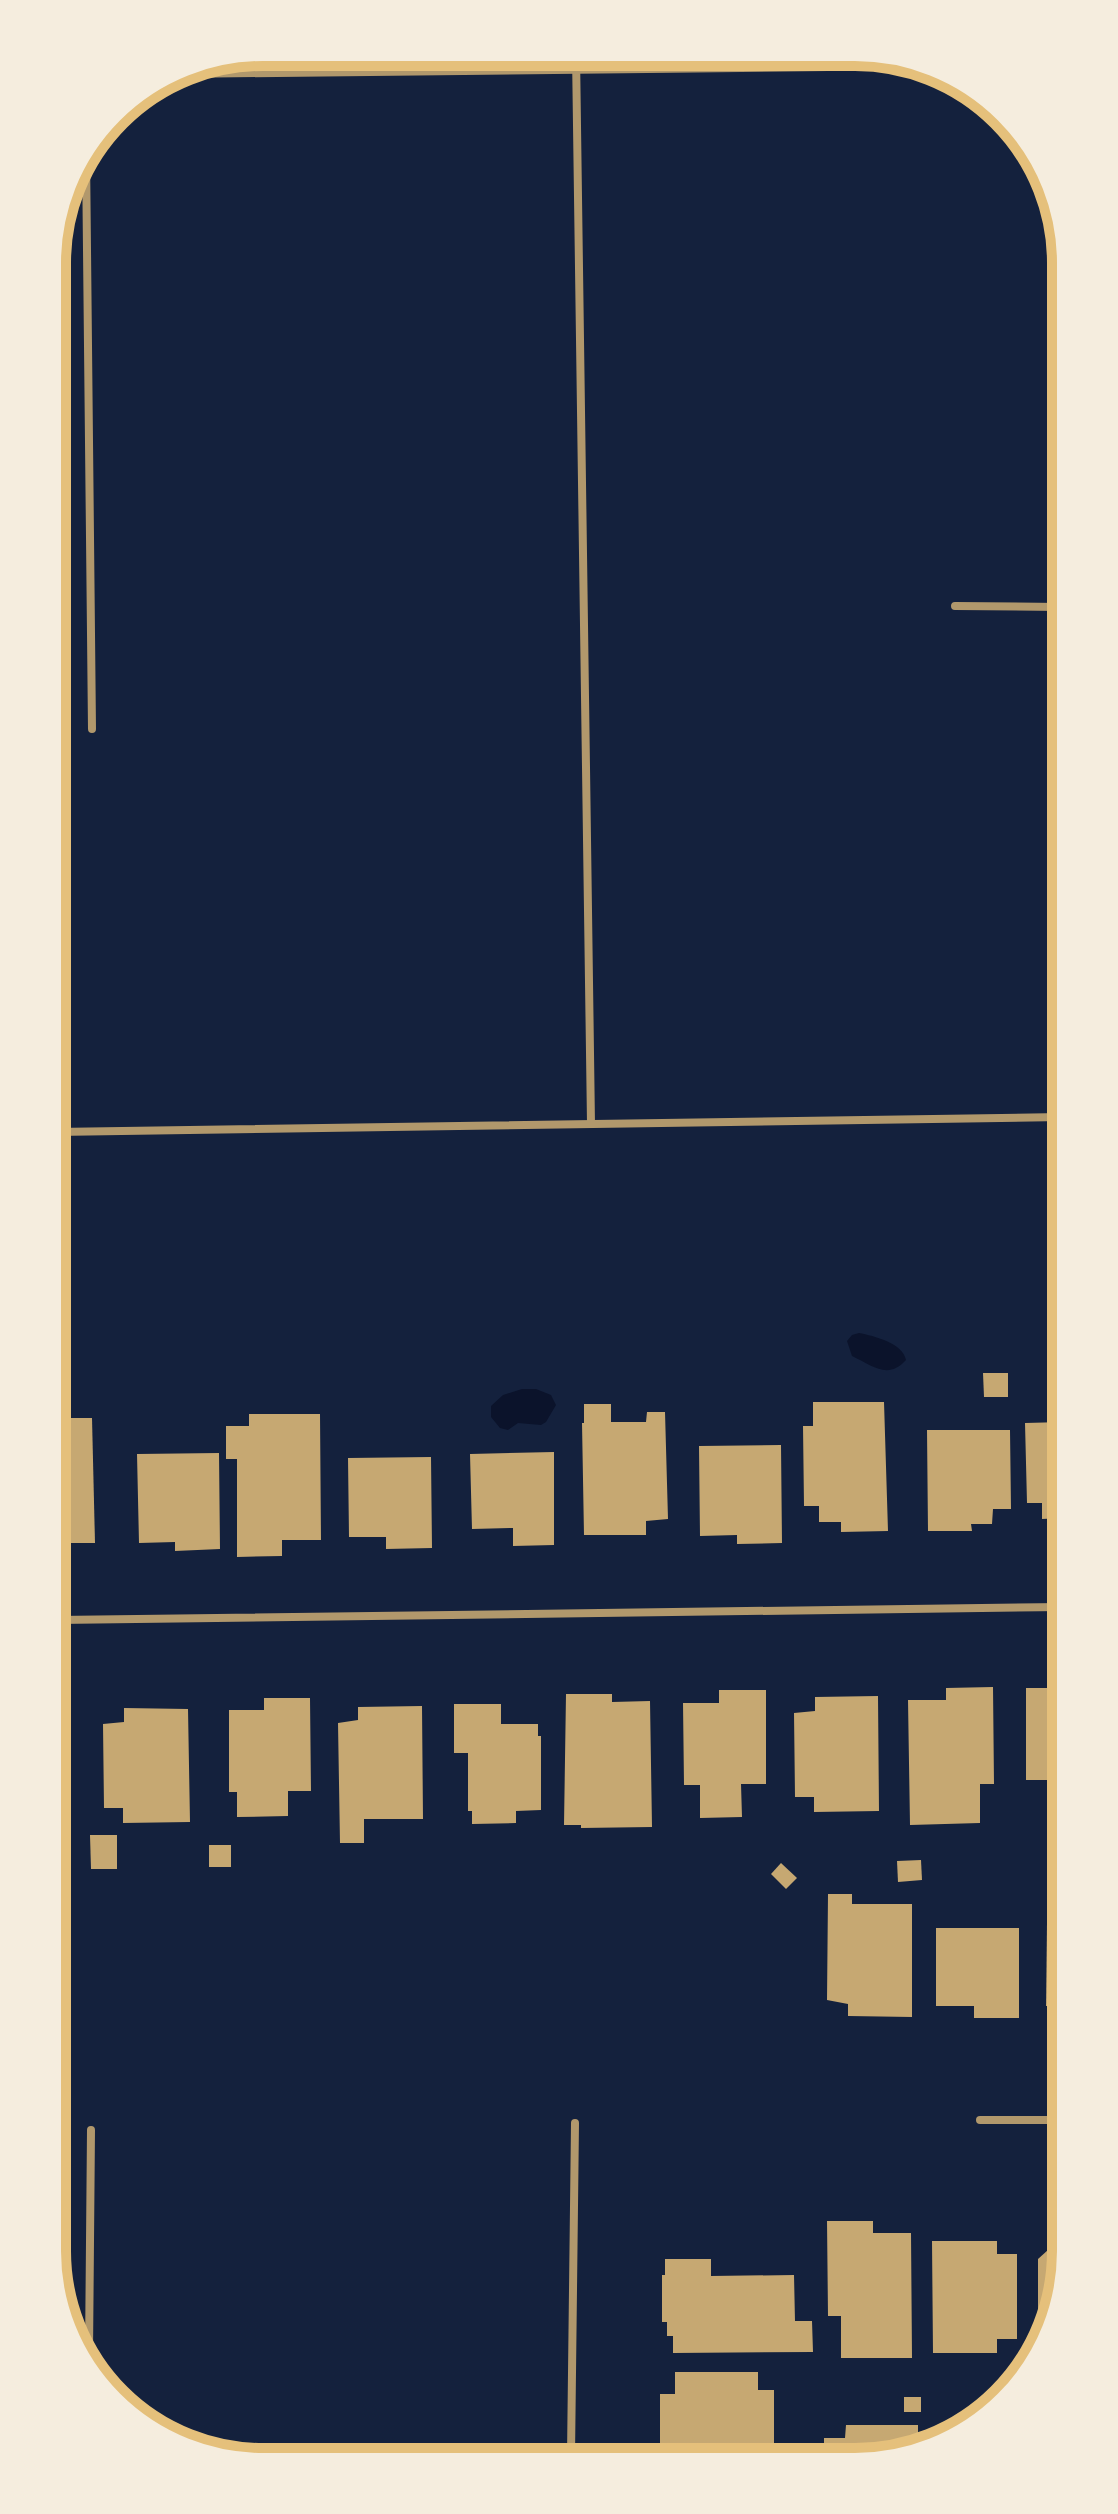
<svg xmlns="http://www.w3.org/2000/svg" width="1118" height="2514" font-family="'PT Sans Narrow',sans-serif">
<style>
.water{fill:#0b132b}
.building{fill:#c6a872}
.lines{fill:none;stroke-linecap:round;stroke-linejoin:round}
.minor{stroke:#b1986c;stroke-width:8}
.rim{fill:none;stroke:#e5c07b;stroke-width:10}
</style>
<rect width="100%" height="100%" fill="#14213d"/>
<g class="water">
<path d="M859,1333C874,1336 903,1343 906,1360C888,1380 873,1366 852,1356L847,1341L852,1335Z"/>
<polygon points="522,1389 536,1389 551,1395 556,1405 546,1422 541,1425 518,1423 508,1430 500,1428 491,1417 491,1406 503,1395"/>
</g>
<g class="building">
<polygon points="983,1373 1008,1373 1008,1397 984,1397"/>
<polygon points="813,1402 884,1402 888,1531 841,1532 841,1522 819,1522 819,1506 804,1506 803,1426 813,1426"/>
<polygon points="584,1404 611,1404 611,1422 646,1422 647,1412 665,1412 668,1519 646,1521 646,1535 584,1535 582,1423 584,1423"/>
<polygon points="249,1414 320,1414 321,1540 282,1540 282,1556 237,1557 237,1459 226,1459 226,1426 249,1426"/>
<polygon points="56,1418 92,1418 95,1543 57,1543"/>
<polygon points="1063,1422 1063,1518 1042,1519 1042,1503 1027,1503 1025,1423"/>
<polygon points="927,1430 1010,1430 1011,1509 993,1509 992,1524 971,1524 972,1531 928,1531"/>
<polygon points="781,1445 782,1543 737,1544 737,1535 700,1536 699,1446"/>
<polygon points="554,1452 554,1545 513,1546 513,1528 472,1529 470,1454"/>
<polygon points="219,1453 220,1549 175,1551 175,1542 139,1543 137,1454"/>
<polygon points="431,1457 432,1548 386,1549 386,1537 349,1537 348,1458"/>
<polygon points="993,1687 994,1784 980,1784 980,1823 910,1825 908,1700 946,1700 946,1688"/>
<rect x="1026" y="1688" width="38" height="92"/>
<polygon points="719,1690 766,1690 766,1784 741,1784 742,1817 700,1818 700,1785 684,1785 683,1703 719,1703"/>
<polygon points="566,1694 612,1694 612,1702 650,1701 652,1827 581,1828 581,1825 564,1825"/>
<polygon points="878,1696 879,1811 814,1812 814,1797 795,1797 794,1713 815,1711 815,1697"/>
<polygon points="264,1698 310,1698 311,1791 288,1791 288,1816 237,1817 237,1792 229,1792 229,1710 264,1710"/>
<polygon points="57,1701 60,1701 61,1796 69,1796 69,1837 58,1837"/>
<polygon points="454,1704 501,1704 501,1724 538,1724 538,1736 541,1736 541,1810 516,1811 516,1823 472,1824 472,1811 468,1811 468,1753 454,1753"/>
<polygon points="422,1706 423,1819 364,1819 364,1843 340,1843 338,1723 358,1720 358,1707"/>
<polygon points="124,1708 188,1709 190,1822 123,1823 123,1808 104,1808 103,1724 124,1722"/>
<polygon points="90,1835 117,1835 117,1869 91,1869"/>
<rect x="209" y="1845" width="22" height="22"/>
<polygon points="921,1860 922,1880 898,1882 897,1861"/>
<polygon points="781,1863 797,1878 786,1889 771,1874"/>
<polygon points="828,1894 852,1894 852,1904 912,1904 912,2017 848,2016 848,2004 827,2000"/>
<polygon points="1047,1923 1064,1923 1065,2006 1046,2006"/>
<polygon points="936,1928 1019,1928 1019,2018 974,2018 974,2006 936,2006"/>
<polygon points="827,2221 873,2221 873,2233 911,2233 912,2358 841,2358 841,2316 828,2316"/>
<polygon points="932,2241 997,2241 997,2254 1017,2254 1017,2339 997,2339 997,2353 933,2353"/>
<polygon points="1048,2250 1058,2250 1065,2257 1066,2265 1050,2332 1048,2335 1038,2335 1038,2259"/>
<polygon points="665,2259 711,2259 711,2276 794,2275 795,2321 812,2321 813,2352 673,2353 673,2336 667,2336 667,2322 662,2322 662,2275 665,2275"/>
<polygon points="675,2372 758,2372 758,2390 774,2390 774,2455 660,2456 660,2394 675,2394"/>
<rect x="904" y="2397" width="17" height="15"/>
<polygon points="846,2425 918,2425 918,2449 910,2455 824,2455 824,2438 845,2438"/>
</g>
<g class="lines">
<g class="minor">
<polyline points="576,54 591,1124"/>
<polyline points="173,74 917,66"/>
<polyline points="86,154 92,729"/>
<polyline points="955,606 1060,607"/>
<polyline points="55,1132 1062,1117"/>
<polyline points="57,1620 1063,1607"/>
<polyline points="980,2120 1065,2120"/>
<polyline points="89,2353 91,2130"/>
<polyline points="571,2456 575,2123"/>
</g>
</g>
<path d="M0 0H1118V2514H0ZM263 66H855A197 197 0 0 1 1052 263V2251A197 197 0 0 1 855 2448H263A197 197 0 0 1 66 2251V263A197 197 0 0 1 263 66Z" fill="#f5edde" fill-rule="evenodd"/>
<path class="rim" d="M263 66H855A197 197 0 0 1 1052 263V2251A197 197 0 0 1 855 2448H263A197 197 0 0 1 66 2251V263A197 197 0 0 1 263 66Z"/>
</svg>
